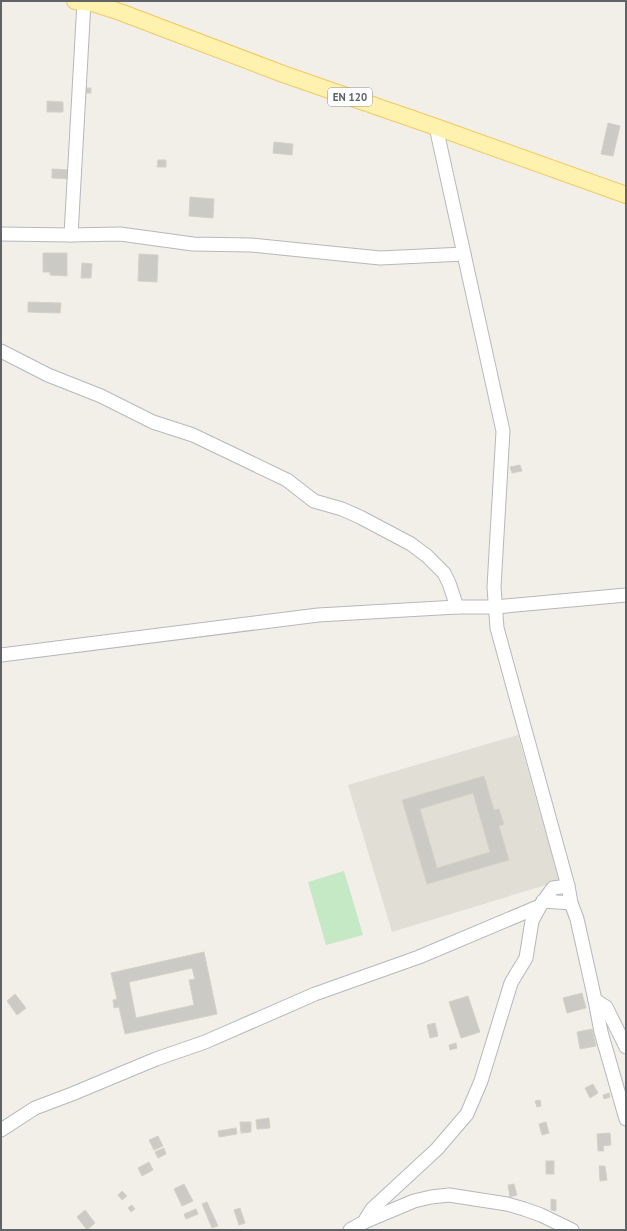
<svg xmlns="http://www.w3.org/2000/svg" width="627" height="1231" font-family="'PT Sans',sans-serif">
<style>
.education{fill:#e1ded6}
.green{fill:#c5e8c5}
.building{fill:#cccac5;stroke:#d6d1c6;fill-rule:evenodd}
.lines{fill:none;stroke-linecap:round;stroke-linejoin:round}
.minor-casing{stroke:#b5b8bc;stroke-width:15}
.major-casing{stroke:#f2c960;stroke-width:18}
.minor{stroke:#fff;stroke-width:13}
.major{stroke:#fff2af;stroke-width:16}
.labels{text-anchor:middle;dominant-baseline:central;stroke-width:3.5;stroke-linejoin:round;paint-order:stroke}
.shield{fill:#fff;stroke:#8f9295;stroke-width:1}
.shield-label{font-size:11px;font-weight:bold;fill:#5f6368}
</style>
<rect width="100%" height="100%" fill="#f1efe8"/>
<polygon class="education" points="518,735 559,881 392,932 348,785"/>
<polygon class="green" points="344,871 363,935 326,945 308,882"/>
<g class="building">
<rect x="86" y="88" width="5" height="5"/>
<polygon points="47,101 63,102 63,112 47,112"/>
<polygon points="608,123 620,126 613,156 601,154"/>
<polygon points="274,142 293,144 292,155 273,153"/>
<polygon points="158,160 166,160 166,167 157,167"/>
<polygon points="52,169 72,170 71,179 52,178"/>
<polygon points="190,197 214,199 213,218 189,216"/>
<polygon points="43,253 67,253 67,276 50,275 50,272 43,272"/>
<polygon points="139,254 158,255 157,282 138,281"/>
<polygon points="82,263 92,264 91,278 81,278"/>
<polygon points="28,302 61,303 60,313 28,312"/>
<polygon points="520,465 522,471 512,473 510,467"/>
<path d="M484,776L494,810L499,809L504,824L499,826L509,860L427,884L402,800ZM473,793L490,852L437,868L420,809Z"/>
<path d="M204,952L217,1014L125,1034L119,1007L114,1008L113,1000L117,999L111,973ZM192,968L195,979L189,980L194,1005L136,1018L129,982Z"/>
<polygon points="582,993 586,1008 567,1013 563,998"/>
<polygon points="15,994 26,1008 17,1015 7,1001"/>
<polygon points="468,996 480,1032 461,1038 449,1002"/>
<polygon points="435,1023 438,1036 430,1038 427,1025"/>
<polygon points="592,1029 596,1046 580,1049 577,1032"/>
<polygon points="456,1043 457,1048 450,1050 449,1045"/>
<polygon points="593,1084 598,1093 590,1098 585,1088"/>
<polygon points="609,1093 610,1097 604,1099 603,1095"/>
<polygon points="540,1100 541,1106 537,1107 535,1101"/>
<polygon points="269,1118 270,1128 257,1129 256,1120"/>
<polygon points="240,1122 251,1122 251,1132 241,1133"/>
<polygon points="546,1122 549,1133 542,1135 539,1124"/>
<polygon points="236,1128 237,1134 219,1137 218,1131"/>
<polygon points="610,1133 611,1145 603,1146 604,1151 598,1151 597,1134"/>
<polygon points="158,1136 163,1146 154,1150 149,1140"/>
<polygon points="164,1148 166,1154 158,1158 155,1152"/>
<rect x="546" y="1161" width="8" height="13"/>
<polygon points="149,1162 153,1170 142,1176 138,1168"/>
<polygon points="599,1166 605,1166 607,1180 600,1181"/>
<polygon points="184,1184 193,1201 182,1206 174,1189"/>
<polygon points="514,1184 517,1195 510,1197 508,1185"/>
<polygon points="122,1191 127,1196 122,1200 118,1195"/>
<polygon points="551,1199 556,1200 556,1211 551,1210"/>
<polygon points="207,1202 218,1226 212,1228 202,1204"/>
<polygon points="132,1205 135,1209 131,1212 128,1208"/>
<polygon points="240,1208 245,1223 239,1225 234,1210"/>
<polygon points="196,1209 198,1214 186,1219 184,1214"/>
<polygon points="85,1210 95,1223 87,1230 77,1217"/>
</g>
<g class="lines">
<defs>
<g id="minor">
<polyline points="436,127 503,431 494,587 497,628 568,886 571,903 577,919 595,1000 606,1007 626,1047"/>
<polyline points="1,234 71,235 120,234 193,244 251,245 380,258 464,254"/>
<polyline points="71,235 84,2"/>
<polyline points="1,351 48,375 101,396 153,422 193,435 287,480 314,501 342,509 360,517 411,544 427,556 444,573 449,583 457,607"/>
<polyline points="1,655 318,615 457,607 495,607 626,595"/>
<polyline points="543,901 571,903"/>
<polyline points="595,1000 601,1032 626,1119"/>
<polyline points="1,1130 35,1108 72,1094 156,1059 205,1042 315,994 419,957 540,906"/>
<polyline points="364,1222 414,1201 431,1197 449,1195 507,1204 524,1209 541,1215 572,1230"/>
<polyline points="350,1230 364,1222 372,1209 437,1149 467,1114 481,1081 511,983 526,958 532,921 540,906 553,888 568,886"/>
</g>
<polyline id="major" points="75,1 92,3 120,12 283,74 436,127 626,195"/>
</defs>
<use href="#minor" class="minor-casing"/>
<use href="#major" class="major-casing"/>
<use href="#minor" class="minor"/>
<use href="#major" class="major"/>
</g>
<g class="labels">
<rect class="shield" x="328" y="88" width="44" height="18" rx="3"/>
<g class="shield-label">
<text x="350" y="97">EN 120</text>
</g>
</g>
<rect width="627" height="1231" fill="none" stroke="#5f6368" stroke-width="4"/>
</svg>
